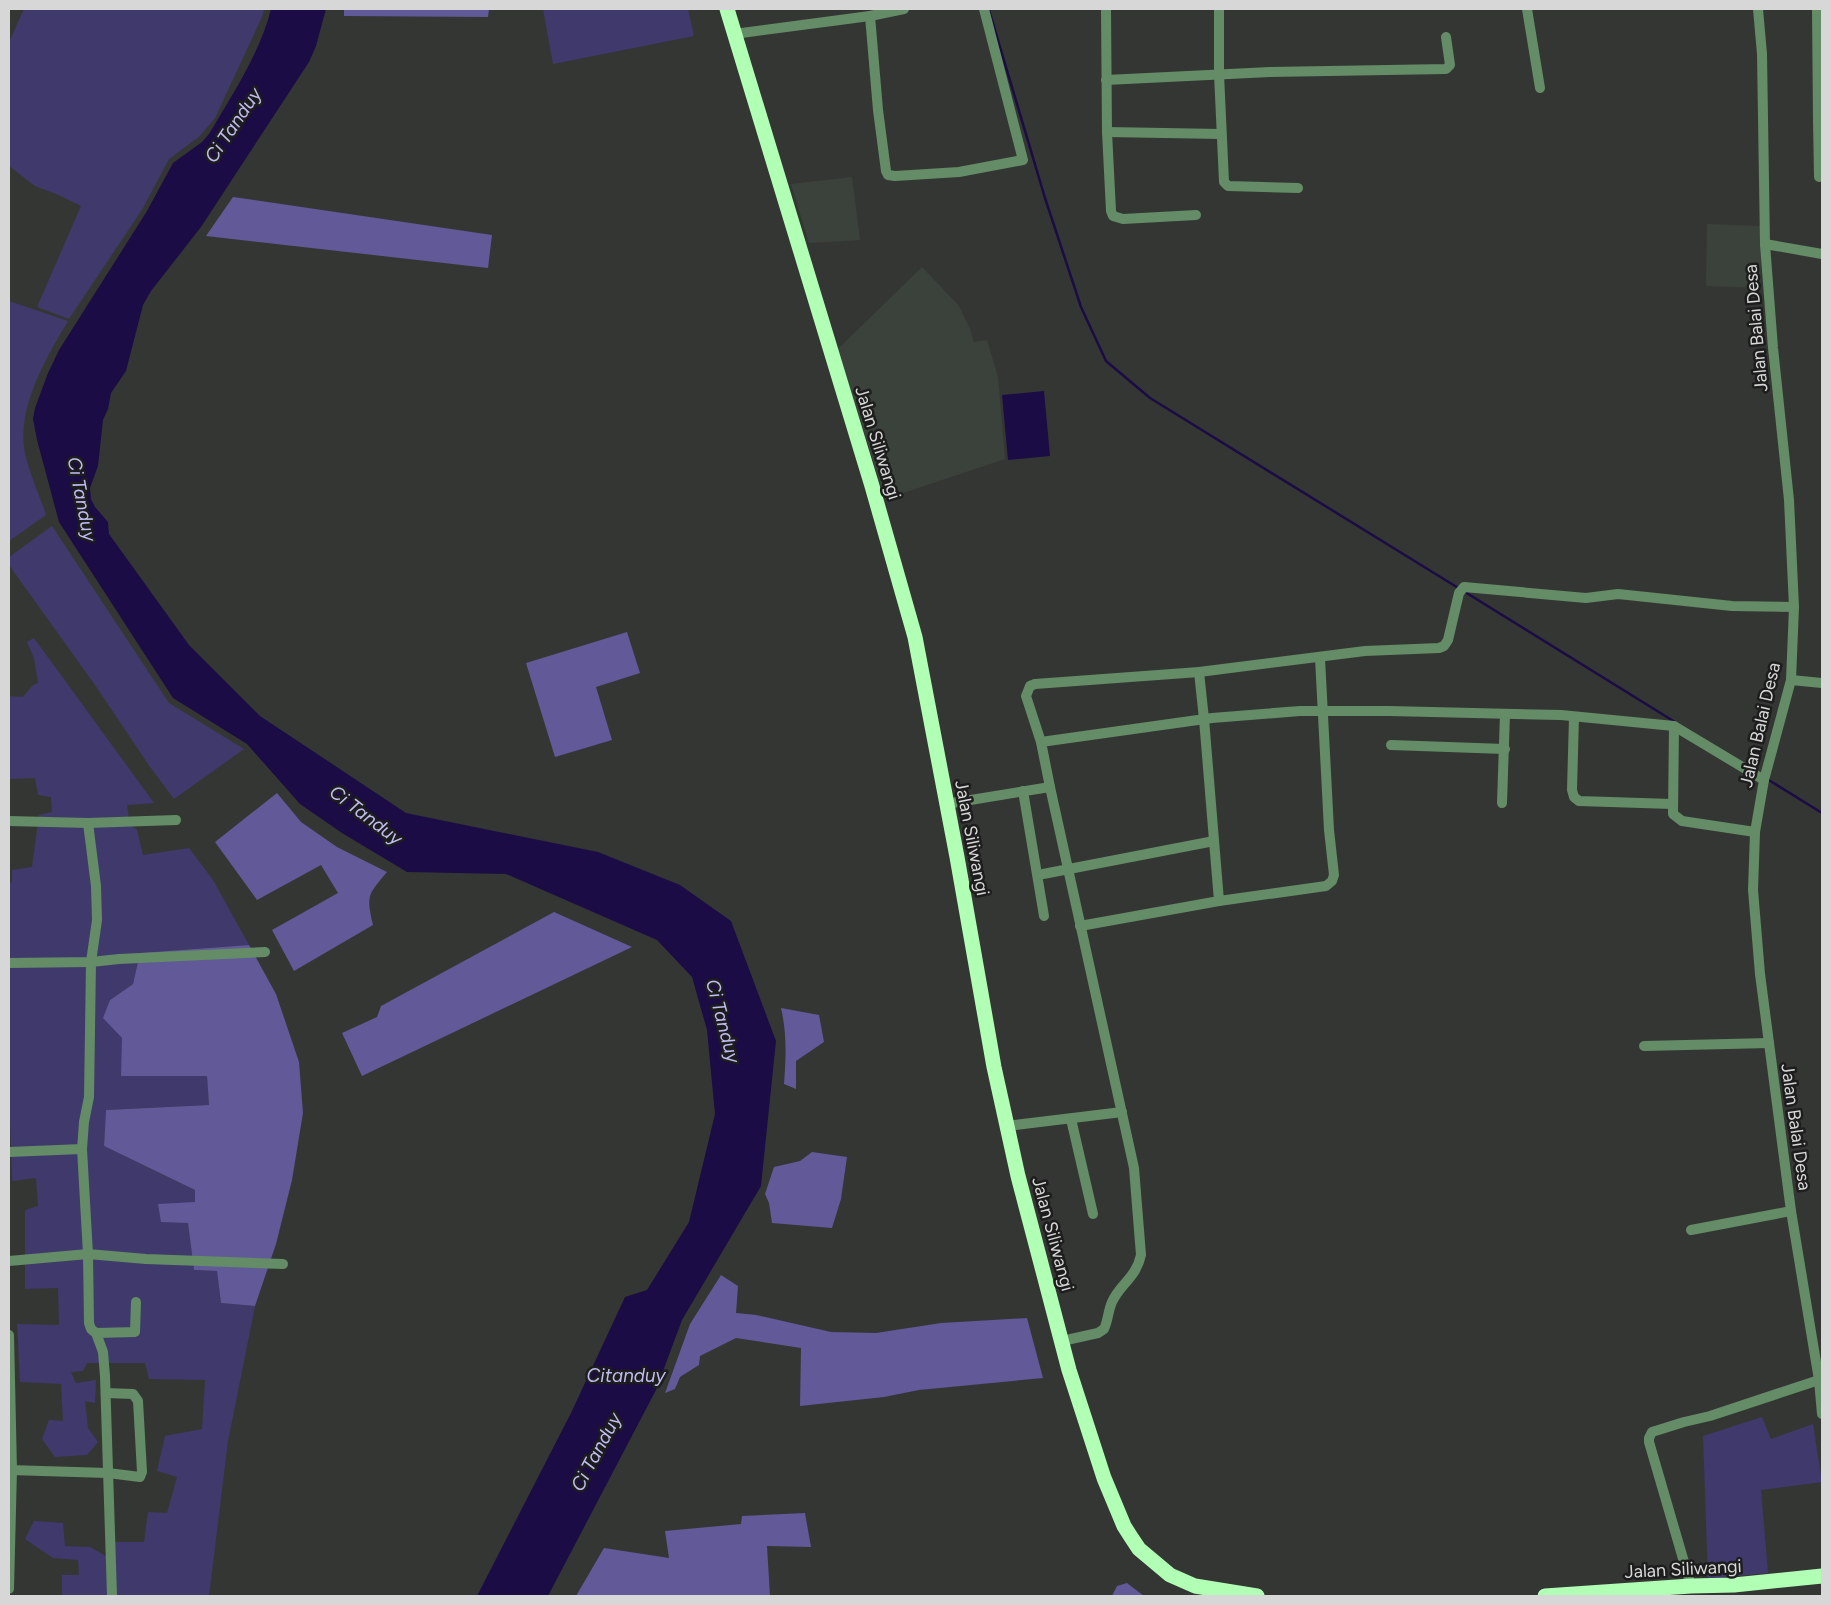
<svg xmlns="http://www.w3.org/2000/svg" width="1831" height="1605" font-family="Figtree,sans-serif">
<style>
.built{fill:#3b423b}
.green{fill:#40396b}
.forest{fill:#615998}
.water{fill:#1c0c45}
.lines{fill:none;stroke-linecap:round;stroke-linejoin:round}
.stream{stroke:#1c0c45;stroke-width:2.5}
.street{stroke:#648c66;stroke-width:10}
.highway{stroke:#b0ffb4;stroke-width:15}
.labels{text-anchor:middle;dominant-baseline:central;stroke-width:5;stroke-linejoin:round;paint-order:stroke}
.street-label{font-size:18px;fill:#d6d7d6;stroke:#1c1d1c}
.water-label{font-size:19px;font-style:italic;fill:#c0bcf3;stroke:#1c1d1c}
</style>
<rect width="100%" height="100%" fill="#343634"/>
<g class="built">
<polygon points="852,177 860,240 809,243 791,184"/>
<polygon points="1707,224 1762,226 1760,288 1706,286"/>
<polygon points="922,267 959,306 970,329 974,342 987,340 998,377 1005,459 885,499 838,349"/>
</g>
<g class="green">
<polygon points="24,9 264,9 262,17 215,118 200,136 169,159 143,208 69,319 37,307 81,206 56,194 35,186 9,166 9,42"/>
<polygon points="543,9 688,9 694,36 553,64"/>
<path d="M9,301L68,321C46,358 16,409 25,453C29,473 40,496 46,515L9,541Z"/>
<polygon points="52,526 169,703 244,749 174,799 148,764 95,685 9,565 9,557"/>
<polygon points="34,638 154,803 127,805 130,825 137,830 143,855 189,848 213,880 249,945 140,953 133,984 110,1000 122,1038 122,1076 207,1076 209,1105 106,1110 104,1146 195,1190 195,1202 188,1222 194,1270 217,1271 221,1303 255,1306 228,1441 209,1596 62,1596 62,1575 79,1575 78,1560 53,1558 25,1539 34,1521 63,1523 65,1546 90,1547 115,1561 115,1542 144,1542 148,1512 167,1513 177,1477 157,1471 165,1436 202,1429 205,1380 149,1379 145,1363 87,1363 83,1371 71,1372 76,1383 96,1380 95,1403 85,1401 88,1428 98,1442 87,1455 55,1457 42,1439 49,1420 63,1421 61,1384 20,1382 17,1324 59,1325 58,1288 25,1289 25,1210 38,1206 36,1178 12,1181 9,1085 9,884 12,882 12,870 32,867 39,815 52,812 51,797 38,795 35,778 9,779 9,696 23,697 32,686 38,683 34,658 27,642"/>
<polygon points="1762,1417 1771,1439 1813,1424 1822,1482 1761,1490 1768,1573 1708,1579 1703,1436"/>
</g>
<g class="forest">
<polygon points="344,9 489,9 488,17 344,16"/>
<polygon points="233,197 492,235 488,268 206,236"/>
<polygon points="627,632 640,673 596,687 612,740 555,757 526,663"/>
<path d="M277,793L301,822L337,847L387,872C368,895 366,895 373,925L294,971L272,930L338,893L321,865L257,900L215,842Z"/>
<polygon points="554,912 632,947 362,1076 342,1033 377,1017 381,1006"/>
<polygon points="249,945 276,994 299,1062 303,1113 292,1180 276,1244 255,1306 221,1303 217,1271 194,1270 188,1223 161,1222 158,1204 195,1202 195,1190 104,1146 106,1110 209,1105 207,1076 121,1076 122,1038 103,1018 110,1000 133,984 140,953"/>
<path d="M781,1008L819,1015L824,1042L796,1061V1089L784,1084C786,1058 787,1034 781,1008Z"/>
<polygon points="812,1152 847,1157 841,1199 832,1228 772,1223 769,1203 765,1194 774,1167 800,1161"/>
<polygon points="721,1275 738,1286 736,1313 756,1315 831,1332 876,1333 941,1323 1027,1318 1043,1378 919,1390 884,1397 800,1406 801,1348 736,1338 700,1356 699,1365 680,1377 675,1389 665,1393 690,1324"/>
<polygon points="805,1513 811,1547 767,1546 770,1596 721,1595 720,1596 576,1596 604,1548 669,1558 665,1531 741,1524 742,1516"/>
<polygon points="1127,1583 1144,1596 1112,1596 1117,1586"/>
</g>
<g class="water">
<path d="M271,9H326L316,46L309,62L201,227L151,291L143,305L126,371L111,393L108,409L103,420L98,466L90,488L91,499L95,507L108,522L109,534L189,645L260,716L406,813L598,852L680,885L731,921L776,1041L761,1186L682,1320L656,1390L548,1596H477L571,1413L625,1297L647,1290L689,1222L715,1114L707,1030L692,977L657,940L506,874L407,872L342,833L300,804L247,744L173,698L59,522L37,440L33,419L35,408L48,373L59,350L147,211L173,163L202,142L209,134C231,97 261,51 271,9Z"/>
<polygon points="1044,391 1050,456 1008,460 1002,395"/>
</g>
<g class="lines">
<g class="stream">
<polyline points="989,10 1045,198 1081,307 1106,361 1150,398 1460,589"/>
<polyline points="1465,592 1675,722"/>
<polyline points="1767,779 1822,813"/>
</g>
<g class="street">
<polyline points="1106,9 1107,132 1111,211 1113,216 1123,219 1196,215"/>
<polyline points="1219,9 1219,74 1224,182 1228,186 1298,188"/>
<polyline points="1527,9 1540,88"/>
<polyline points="1758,9 1762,54 1765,244 1773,348 1789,500 1794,607 1791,680 1764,780 1755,832 1753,890 1760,974 1769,1043 1791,1211 1819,1380 1822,1414"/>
<polyline points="1817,9 1818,121 1822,122"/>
<polyline points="870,16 878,110 886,171 888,175 895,176 959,172 1023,160 984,9"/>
<polyline points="734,34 870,16 904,9"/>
<polyline points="1106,80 1270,72 1446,69 1450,65 1446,37"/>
<polyline points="1818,121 1819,177"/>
<polyline points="1107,132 1221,134"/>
<polyline points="1765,244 1822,254"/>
<polyline points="1791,680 1822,683"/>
<polyline points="1574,717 1572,790 1574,797 1579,801 1672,804"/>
<polyline points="1674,726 1673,814 1682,821 1755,832"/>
<polyline points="1041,742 1026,696 1030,686 1035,684 1199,672 1365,651 1439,648 1444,646 1448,640 1459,593 1464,587 1586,598 1618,594 1732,606 1794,607"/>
<polyline points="1391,745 1505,749"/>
<path d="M1050,787L1134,1168L1141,1255C1136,1278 1120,1284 1112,1302C1108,1311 1108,1321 1104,1329L1098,1333L1062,1341"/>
<polyline points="1023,791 1044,916"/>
<polyline points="1502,803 1505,714"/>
<polyline points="946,804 1050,787 1041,742 1212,718 1300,711 1389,711 1561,715 1674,726 1764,780"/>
<polyline points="9,821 88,823 176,820"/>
<polyline points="88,823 96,886 97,920 91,962 89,1097 84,1122 82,1149 88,1254 89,1323 91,1329 96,1333 103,1352 105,1376 112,1596"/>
<polyline points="1038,875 1214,841"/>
<polyline points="1219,901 1326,886 1332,881 1334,875 1329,830 1320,658"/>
<polyline points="1080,926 1219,901 1204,719 1199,672"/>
<polyline points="9,963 91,962 119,959 265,952"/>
<polyline points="1644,1046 1769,1043"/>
<polyline points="1071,1119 1093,1214"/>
<polyline points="1007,1126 1122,1112"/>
<polyline points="9,1152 82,1149"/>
<polyline points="1691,1230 1791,1211"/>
<polyline points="9,1261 88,1254 146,1259 283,1264"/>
<polyline points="96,1333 135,1332 136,1302"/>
<polyline points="9,1335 12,1470 9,1589"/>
<polyline points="9,1470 108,1473 140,1477 142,1472 138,1401 133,1394 106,1393"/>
<polyline points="1691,1586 1649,1442 1649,1438 1652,1432 1684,1422 1710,1416 1819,1380"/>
</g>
<g class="highway">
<polyline points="727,9 872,486 915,637 957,857 994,1067 1018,1176 1069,1370 1104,1478 1124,1526 1131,1537 1139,1549 1170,1575 1195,1586 1257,1596"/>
<polyline points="1545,1596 1691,1586 1734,1585 1822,1576"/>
</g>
</g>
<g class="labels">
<g class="street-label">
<text transform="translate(1756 328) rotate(-95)">Jalan Balai Desa</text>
<text transform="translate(878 443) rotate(73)">Jalan Siliwangi</text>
<text transform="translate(1760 725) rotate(-77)">Jalan Balai Desa</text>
<text transform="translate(972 838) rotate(79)">Jalan Siliwangi</text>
<text transform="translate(1796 1127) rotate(82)">Jalan Balai Desa</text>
<text transform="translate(1053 1234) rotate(75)">Jalan Siliwangi</text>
<text transform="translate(1683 1569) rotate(-3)">Jalan Siliwangi</text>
</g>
<g class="water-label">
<text transform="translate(233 125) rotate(-56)">Ci Tanduy</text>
<text transform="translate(82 499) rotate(79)">Ci Tanduy</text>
<text transform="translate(366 815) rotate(37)">Ci Tanduy</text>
<text transform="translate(723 1021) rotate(75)">Ci Tanduy</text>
<text x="626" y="1375">Citanduy</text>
<text transform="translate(596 1452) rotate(-62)">Ci Tanduy</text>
</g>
</g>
<rect width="1831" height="1605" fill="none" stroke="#d6d7d6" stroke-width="20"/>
</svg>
